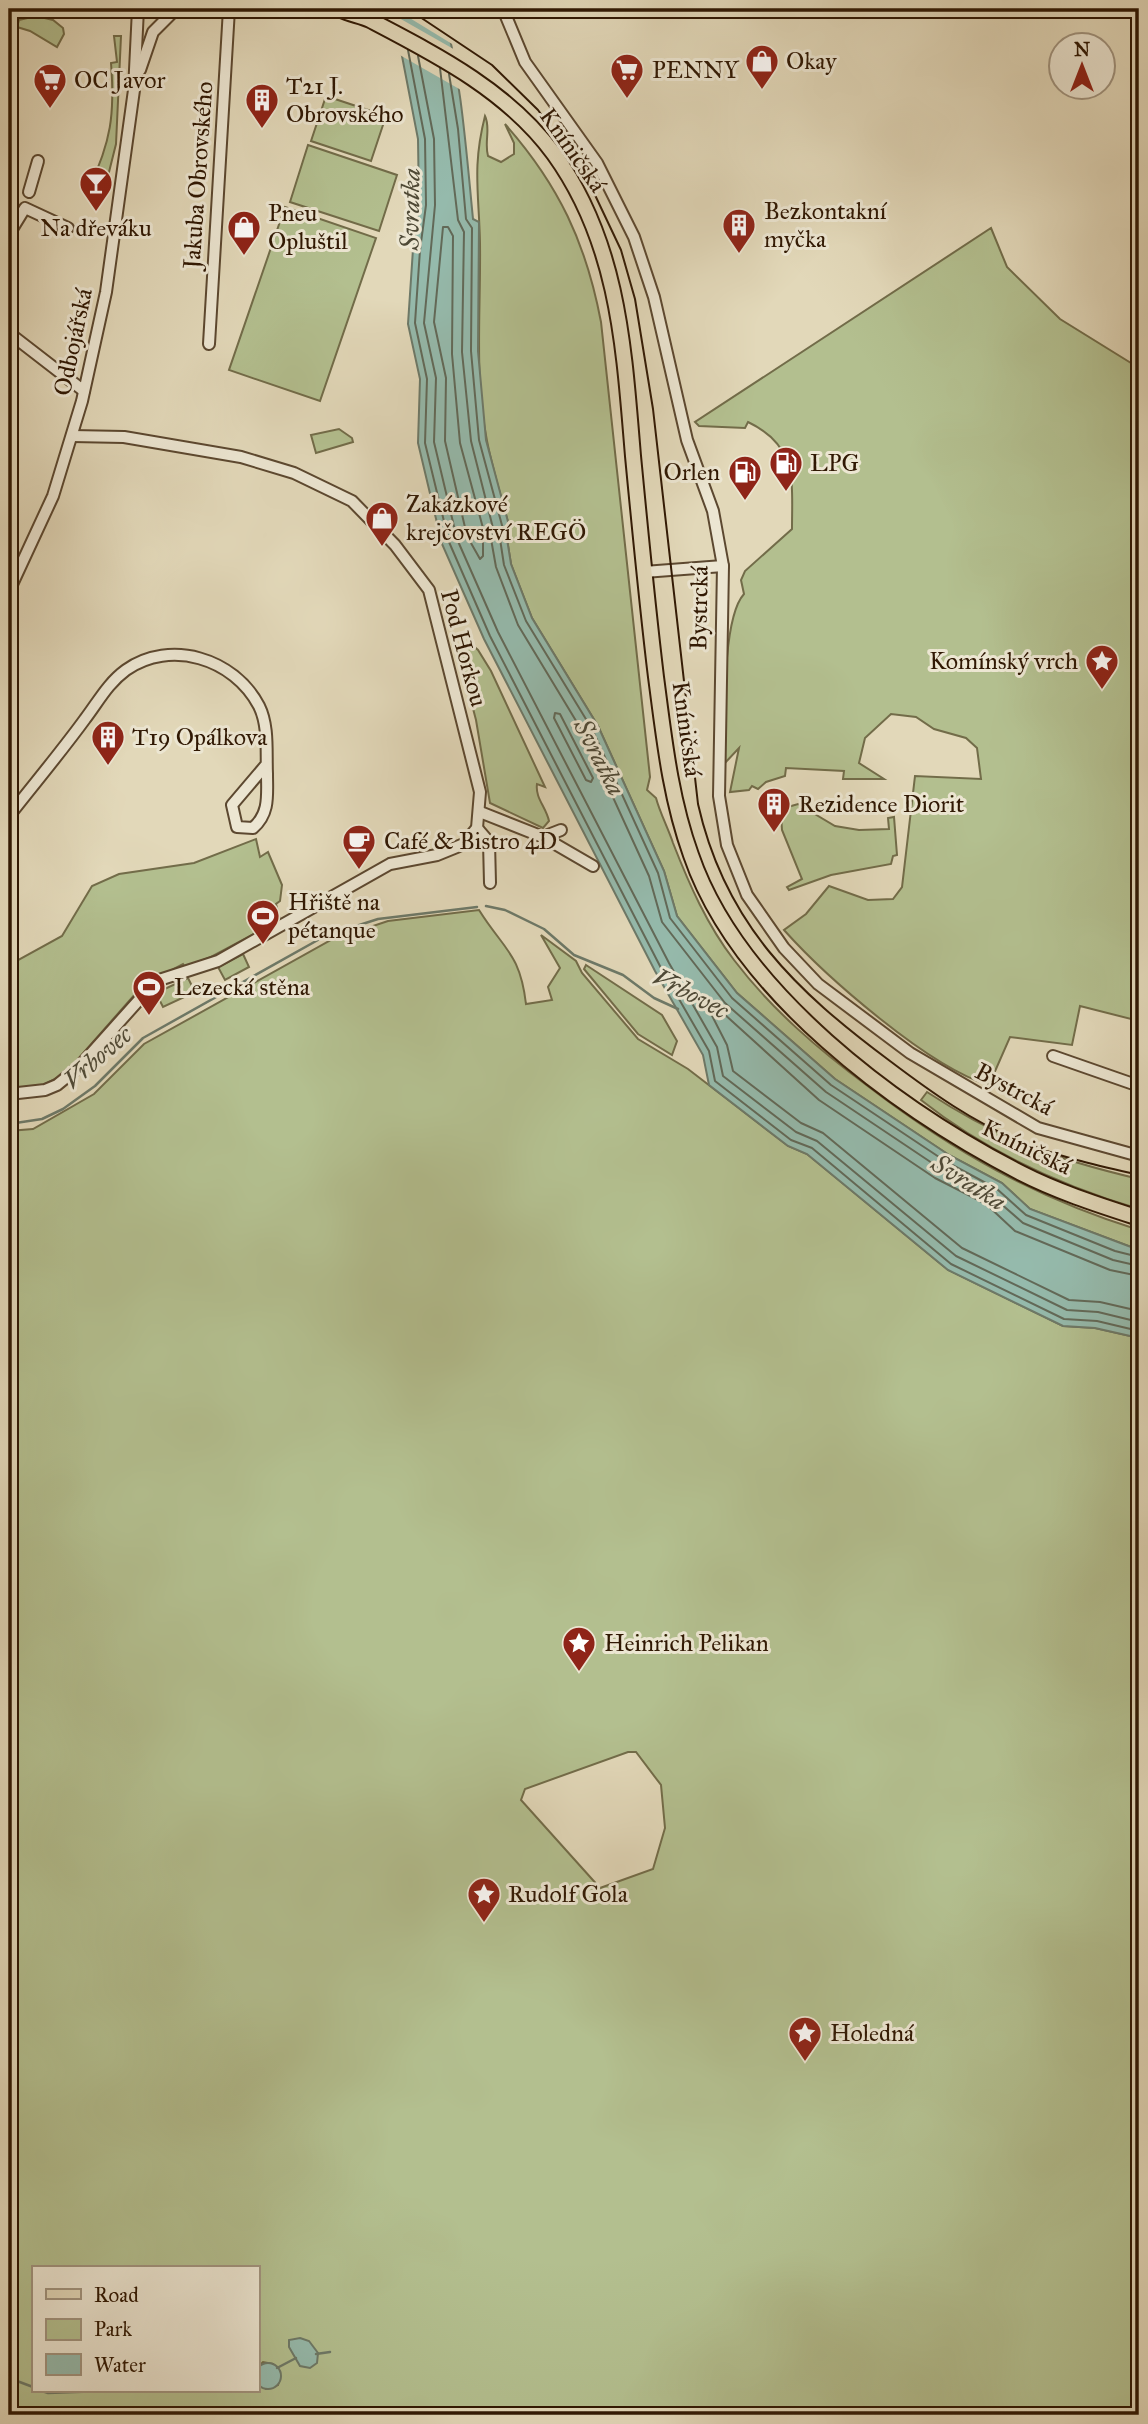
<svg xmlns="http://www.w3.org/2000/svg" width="1148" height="2424" font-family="'IM FELL Great Primer',serif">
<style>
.green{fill:#b3bf8f;stroke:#726c49;stroke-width:2;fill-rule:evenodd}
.water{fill:#95baac;stroke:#6d7968;stroke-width:2}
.pier{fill:#e2d8b9}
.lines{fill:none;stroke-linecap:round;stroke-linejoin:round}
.shore{stroke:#626958;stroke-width:2}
.stream{stroke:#6d7968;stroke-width:2.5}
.minor-casing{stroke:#5c4830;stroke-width:14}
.major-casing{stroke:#301803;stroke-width:18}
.minor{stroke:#ece6d2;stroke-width:10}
.major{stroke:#e2d8b9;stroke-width:14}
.tram{stroke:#301803;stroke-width:2}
.labels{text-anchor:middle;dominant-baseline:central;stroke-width:6;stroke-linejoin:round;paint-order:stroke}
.poi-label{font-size:24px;fill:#301803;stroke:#ece6d2;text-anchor:start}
.street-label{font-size:24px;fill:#301803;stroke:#ece6d2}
.water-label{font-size:26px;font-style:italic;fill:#4e4936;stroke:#ece6d2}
</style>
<rect width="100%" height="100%" fill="#e2d8b9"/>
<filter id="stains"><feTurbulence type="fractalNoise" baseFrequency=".00286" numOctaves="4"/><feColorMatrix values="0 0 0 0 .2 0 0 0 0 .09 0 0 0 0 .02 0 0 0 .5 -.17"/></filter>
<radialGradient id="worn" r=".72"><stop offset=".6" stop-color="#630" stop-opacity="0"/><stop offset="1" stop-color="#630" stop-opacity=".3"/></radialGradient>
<g class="green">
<polygon points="36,16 53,20 63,28 64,34 57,47 30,31 17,27 19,20"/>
<path d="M114,36H121L116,144L103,196L89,188C111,142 115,114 111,63L117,62Z"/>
<polygon points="326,96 386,116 371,161 311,141"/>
<path d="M485,116C491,128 484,142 488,156L501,162L514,154V143L505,124C559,185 586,243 601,322L650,777L647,790L656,798C660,813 668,828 673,843C689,884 707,925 734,960C772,1010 819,1050 869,1087C954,1152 1036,1198 1139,1230V1250L1030,1209L1002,1183L949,1155L835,1079L737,993L677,916L664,871L598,726L532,618L511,564L507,539L510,529C502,500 493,471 487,441C474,376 481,309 480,243C479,193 472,167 485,116Z"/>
<polygon points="308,145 397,175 379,231 290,202"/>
<polygon points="285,207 376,238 320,401 229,370"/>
<path d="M991,228L1007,267L1060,319L1139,368V1021L1080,1006L1072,1045L1010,1037L989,1085C930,1068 826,977 784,930L806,914L829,886L868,900L893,899L902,887L915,776L981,779L977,748L966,738L934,729L916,717L891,714L865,738L859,763L884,779H843L844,771L786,768L785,776L766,782L758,789L752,786L749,790L730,792L739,748L724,764C725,727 721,619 744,594L741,580L745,571L792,529C792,481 798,446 748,422L745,428L699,426L695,422Z"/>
<polygon points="339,429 352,438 353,442 316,453 311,435"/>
<path d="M470,643L478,650L491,671L545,787L537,784C535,798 546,807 549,821L543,828L490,803L476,720L459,655L463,647Z"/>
<polygon points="798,804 835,826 859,830 889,829 888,818 894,817 897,855 893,856 891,864 831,875 789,890 787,887 802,879 782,830 781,815 788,807"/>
<polygon points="256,839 260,857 268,852 282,885 280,901 276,904 280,920 211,957 185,967 183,964 143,985 65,1074 43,1085 9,1089 9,965 62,936 92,886 119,874 194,863"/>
<path d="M479,910C504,950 520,953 526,1004L552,1000L548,987L560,968L541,935L576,961L582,973L638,1039L688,1069L788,1146L807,1154L948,1270L1063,1326L1095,1328L1139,1338V2415H9V1131L33,1129L94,1094L144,1044L331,940L388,921ZM628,1752H636L661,1785L665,1828L653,1869L600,1888L521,1800L525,1789ZM33,2268H257V2368L263,2362L273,2364L280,2372L278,2385L266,2389L257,2382V2391H33Z"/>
<polygon points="243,954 249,967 225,980 218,967"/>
<polygon points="586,965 662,1015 677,1041 672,1055 638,1034 584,969"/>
<polygon points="188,978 195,992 163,1007 156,993"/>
<path d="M927,1092C1000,1140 1055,1159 1139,1179V1209C1062,1186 984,1150 921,1100Z"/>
</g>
<g class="water">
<path d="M388,9H443C461,77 466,148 473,219L479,222L478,351L486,440L510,529L507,539L511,564L532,618L598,726L664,871L677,916L737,993L835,1079L949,1155L1002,1183L1030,1209L1139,1250V1338L1095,1328L1063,1326L948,1270L807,1154L788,1146L709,1085L703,1055L655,971L484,639L442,544L418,443L420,379L408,324L413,249L419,205L418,139L402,56Z"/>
<polygon points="300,2338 309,2341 318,2353 317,2363 310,2368 300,2366 289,2347 289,2340"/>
<circle cx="268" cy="2376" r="13"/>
</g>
<g class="pier">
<polygon points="395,9 434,9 449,18 457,47"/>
<polygon points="385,10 457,51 461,90 398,54"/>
</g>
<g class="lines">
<g class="shore">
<polyline points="408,50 425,139 426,205 420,250 415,323 427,379 425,443 449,542 490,636 661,968 709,1051 715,1081 791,1140 812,1148 951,1264 1064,1319 1097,1321 1139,1331"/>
<polyline points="418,56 434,139 435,205 424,323 436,378 434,442 457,539 498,632 669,963 717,1047 723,1076 796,1132 817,1141 956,1256 1067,1310 1098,1312 1139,1322"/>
<polyline points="440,68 458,220 464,232 462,352 471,441 493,528 491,539 496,567 518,625 584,734 649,876 662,922 725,1003 826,1092 941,1169 992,1196 1023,1223 1113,1260 1139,1266"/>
<polyline points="449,74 458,129 466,219 472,228 471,351 479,440 503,529 500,539 504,565 526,621 592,729 658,873 670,918 732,998 831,1085 945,1161 997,1189 1026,1215 1115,1251 1139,1257"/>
<polygon points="443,227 448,227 453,236 452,354 460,443 483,528 483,556 480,559 467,536 445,441 446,378 434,322"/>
<polygon points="555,713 560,714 593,778 591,782 586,780 554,718"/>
<polyline points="1139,1276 1110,1270 1015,1231 986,1204 935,1178 819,1100 712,1003 706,1004 727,1045 733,1071 801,1123 823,1133 962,1248 1069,1300 1100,1302 1139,1311"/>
</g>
<g class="stream">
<polyline points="486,906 505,910 544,929 574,955 623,975 654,998 678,1009"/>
<polyline points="9,1124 42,1119 63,1109 95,1086 143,1038 325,936 378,919 477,907"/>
<polyline points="316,2354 330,2352"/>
<polyline points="277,2368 296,2358"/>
<polyline points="9,2378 33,2387"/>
<polyline points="42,2391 48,2393 104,2391"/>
</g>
<defs>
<g id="minor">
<polyline points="503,9 525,62 597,163 634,237 654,297 687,440 713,511 723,566 719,796 727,845 747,895 784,948 818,984 910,1053 1038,1128 1139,1156"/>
<polyline points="140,70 153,32 176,9"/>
<polyline points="29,192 38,161"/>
<polyline points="9,234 25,208 68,228"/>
<polyline points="9,333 84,391"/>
<polyline points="209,344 229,9"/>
<polyline points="644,572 723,566"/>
<polyline points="9,591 53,496 82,401 106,292 134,90 138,9"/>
<polyline points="480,812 543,837 593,866"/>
<path d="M9,816C34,784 61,752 85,719C98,702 108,683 126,670C170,639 234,658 259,706C269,726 266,752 267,774C267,795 270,813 253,828L237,827L232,805L266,765"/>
<polyline points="477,828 489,842 490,883"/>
<polyline points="543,837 561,830"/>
<polyline points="1053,1056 1139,1086"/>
<polyline points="9,1094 45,1090 57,1085 79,1067 156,981 218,961 390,864 437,855 464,844 477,828 480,792 429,590 395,545 352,501 294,473 241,457 124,437 72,436"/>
</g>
<path id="major" d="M340,9C350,15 360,15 370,20C437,55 508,91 554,154C619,244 624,349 633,456C640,529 647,603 656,677C664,737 670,797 691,855C738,992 897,1109 1021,1173C1058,1192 1099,1205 1139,1218"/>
</defs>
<use href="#minor" class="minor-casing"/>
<use href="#major" class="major-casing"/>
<use href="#minor" class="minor"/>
<use href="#major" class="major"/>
<path class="tram" d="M408,9L492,65L538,110L586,176L621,250L635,299L653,409L698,804C725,924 796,991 890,1061C931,1092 974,1123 1022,1142C1059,1157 1100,1166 1139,1175"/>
</g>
<defs>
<symbol id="shop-pin" viewBox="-11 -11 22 30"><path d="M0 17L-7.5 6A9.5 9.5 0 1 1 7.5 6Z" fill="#8f2418" stroke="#ece6d2"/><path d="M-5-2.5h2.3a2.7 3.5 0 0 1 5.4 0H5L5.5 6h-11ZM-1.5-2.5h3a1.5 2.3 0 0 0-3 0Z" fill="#fff"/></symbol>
<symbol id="supermarket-pin" viewBox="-11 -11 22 30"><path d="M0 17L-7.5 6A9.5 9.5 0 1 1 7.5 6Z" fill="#8f2418" stroke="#ece6d2"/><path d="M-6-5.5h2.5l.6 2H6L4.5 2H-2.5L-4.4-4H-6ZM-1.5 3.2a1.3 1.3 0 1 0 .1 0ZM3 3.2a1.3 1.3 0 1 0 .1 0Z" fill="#fff"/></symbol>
<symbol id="building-pin" viewBox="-11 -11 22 30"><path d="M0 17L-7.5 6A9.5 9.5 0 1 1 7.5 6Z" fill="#8f2418" stroke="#ece6d2"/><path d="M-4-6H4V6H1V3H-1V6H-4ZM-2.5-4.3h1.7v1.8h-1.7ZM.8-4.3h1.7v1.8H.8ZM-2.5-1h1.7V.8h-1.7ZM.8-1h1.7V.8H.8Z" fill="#fff"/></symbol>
<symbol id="bar-pin" viewBox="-11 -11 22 30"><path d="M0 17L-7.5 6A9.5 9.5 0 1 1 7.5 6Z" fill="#8f2418" stroke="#ece6d2"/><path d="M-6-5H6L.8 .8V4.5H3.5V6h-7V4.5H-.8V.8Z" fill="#fff"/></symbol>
<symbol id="fuel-pin" viewBox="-11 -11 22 30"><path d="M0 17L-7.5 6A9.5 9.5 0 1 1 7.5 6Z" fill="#8f2418" stroke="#ece6d2"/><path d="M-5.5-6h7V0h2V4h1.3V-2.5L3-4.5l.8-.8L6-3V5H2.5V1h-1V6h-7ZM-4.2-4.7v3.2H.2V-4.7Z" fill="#fff"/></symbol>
<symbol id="sight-pin" viewBox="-11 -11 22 30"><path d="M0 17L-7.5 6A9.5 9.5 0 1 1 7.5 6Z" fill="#8f2418" stroke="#ece6d2"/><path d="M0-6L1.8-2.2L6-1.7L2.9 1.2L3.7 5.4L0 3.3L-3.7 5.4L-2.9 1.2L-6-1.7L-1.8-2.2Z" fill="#fff"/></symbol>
<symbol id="cafe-pin" viewBox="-11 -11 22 30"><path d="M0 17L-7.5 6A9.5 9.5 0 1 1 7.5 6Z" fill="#8f2418" stroke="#ece6d2"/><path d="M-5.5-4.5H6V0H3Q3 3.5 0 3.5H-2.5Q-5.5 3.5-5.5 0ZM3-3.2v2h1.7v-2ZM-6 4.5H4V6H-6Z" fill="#fff"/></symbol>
<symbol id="stadium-pin" viewBox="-11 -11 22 30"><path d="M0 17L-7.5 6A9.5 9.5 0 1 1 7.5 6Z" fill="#8f2418" stroke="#ece6d2"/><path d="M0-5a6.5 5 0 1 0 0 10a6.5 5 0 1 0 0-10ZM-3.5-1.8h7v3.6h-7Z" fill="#fff"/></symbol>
</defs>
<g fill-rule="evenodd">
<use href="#shop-pin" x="743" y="42" width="38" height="52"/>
<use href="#supermarket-pin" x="608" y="51" width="38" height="52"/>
<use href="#supermarket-pin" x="31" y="61" width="38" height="52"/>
<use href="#building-pin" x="243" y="81" width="38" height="52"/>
<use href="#bar-pin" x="77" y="164" width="38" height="52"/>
<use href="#building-pin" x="720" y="206" width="38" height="52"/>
<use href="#shop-pin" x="225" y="208" width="38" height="52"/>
<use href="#fuel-pin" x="767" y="444" width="38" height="52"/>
<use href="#fuel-pin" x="726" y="453" width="38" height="52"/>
<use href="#shop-pin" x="363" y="499" width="38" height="52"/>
<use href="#sight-pin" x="1083" y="642" width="38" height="52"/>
<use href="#building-pin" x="89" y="718" width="38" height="52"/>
<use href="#building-pin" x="755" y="785" width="38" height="52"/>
<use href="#cafe-pin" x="340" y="822" width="38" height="52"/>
<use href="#stadium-pin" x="244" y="897" width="38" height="52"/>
<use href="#stadium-pin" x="130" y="968" width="38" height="52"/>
<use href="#sight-pin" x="560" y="1624" width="38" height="52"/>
<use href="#sight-pin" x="465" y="1875" width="38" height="52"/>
<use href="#sight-pin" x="786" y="2014" width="38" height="52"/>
</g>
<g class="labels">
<g class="poi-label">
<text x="786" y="61">Okay</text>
<text x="652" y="70">PENNY</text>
<text x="74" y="80">OC Javor</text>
<text x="286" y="86">T21 J.<tspan x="286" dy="28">Obrovského</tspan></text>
<text x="764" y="211">Bezkontakní<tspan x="764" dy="28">myčka</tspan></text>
<text x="268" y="213">Pneu<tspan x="268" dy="28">Opluštil</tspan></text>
<text x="96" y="228" text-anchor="middle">Na dřeváku</text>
<text x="810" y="463">LPG</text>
<text x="720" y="472" text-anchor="end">Orlen</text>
<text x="406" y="504">Zakázkové<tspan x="406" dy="28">krejčovství REGÖ</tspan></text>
<text x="1078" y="661" text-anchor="end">Komínský vrch</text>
<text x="132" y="737">T19 Opálkova</text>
<text x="798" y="804">Rezidence Diorit</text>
<text x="384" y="841">Café &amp; Bistro 4D</text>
<text x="288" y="902">Hřiště na<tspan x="288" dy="28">pétanque</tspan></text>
<text x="174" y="987">Lezecká stěna</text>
<text x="604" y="1643">Heinrich Pelikan</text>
<text x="508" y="1894">Rudolf Gola</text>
<text x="830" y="2033">Holedná</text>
</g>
<g class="street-label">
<text transform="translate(573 150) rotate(55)">Kníničská</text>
<text transform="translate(198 175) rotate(-86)">Jakuba Obrovského</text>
<text transform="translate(73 342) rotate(-78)">Odbojářská</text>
<text transform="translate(699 608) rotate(-89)">Bystrcká</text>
<text transform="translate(464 648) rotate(75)">Pod Horkou</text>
<text transform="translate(687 729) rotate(82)">Kníničská</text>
<text transform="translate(1014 1089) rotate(28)">Bystrcká</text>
<text transform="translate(1027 1147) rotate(26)">Kníničská</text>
</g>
<g class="water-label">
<text transform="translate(410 209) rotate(-89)">Svratka</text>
<text transform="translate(600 757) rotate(63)">Svratka</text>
<text transform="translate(691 993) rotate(27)">Vrbovec</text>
<text transform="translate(97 1057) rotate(-41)">Vrbovec</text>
<text transform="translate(969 1182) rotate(32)">Svratka</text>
</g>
</g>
<rect width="1148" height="2424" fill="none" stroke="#e2d8b9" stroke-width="35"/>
<rect x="10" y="10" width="1127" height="2403" fill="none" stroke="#301803" stroke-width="3.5"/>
<rect x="18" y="18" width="1113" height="2389" fill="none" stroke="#301803" stroke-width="2"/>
<rect x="32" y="2266" width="228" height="126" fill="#ece6d2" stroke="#a1947f" stroke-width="2"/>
<rect x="46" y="2289" width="35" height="10" fill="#e2d8b9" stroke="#a1947f" stroke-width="2"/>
<text x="94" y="2302" font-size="21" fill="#301803">Road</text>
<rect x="46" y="2319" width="35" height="21" fill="#b3bf8f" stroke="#a1947f" stroke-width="2"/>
<text x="94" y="2336" font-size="21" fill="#301803">Park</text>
<rect x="46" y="2354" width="35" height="21" fill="#95baac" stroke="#a1947f" stroke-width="2"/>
<text x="94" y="2372" font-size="21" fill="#301803">Water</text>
<g transform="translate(1082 66)"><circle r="33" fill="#ece6d2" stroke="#a1947f" stroke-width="2"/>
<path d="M0-5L12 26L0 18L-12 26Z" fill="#8f2418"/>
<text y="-10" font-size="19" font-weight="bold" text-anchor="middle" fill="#301803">N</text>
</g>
<rect width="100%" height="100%" filter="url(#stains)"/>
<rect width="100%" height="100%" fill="url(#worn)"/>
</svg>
